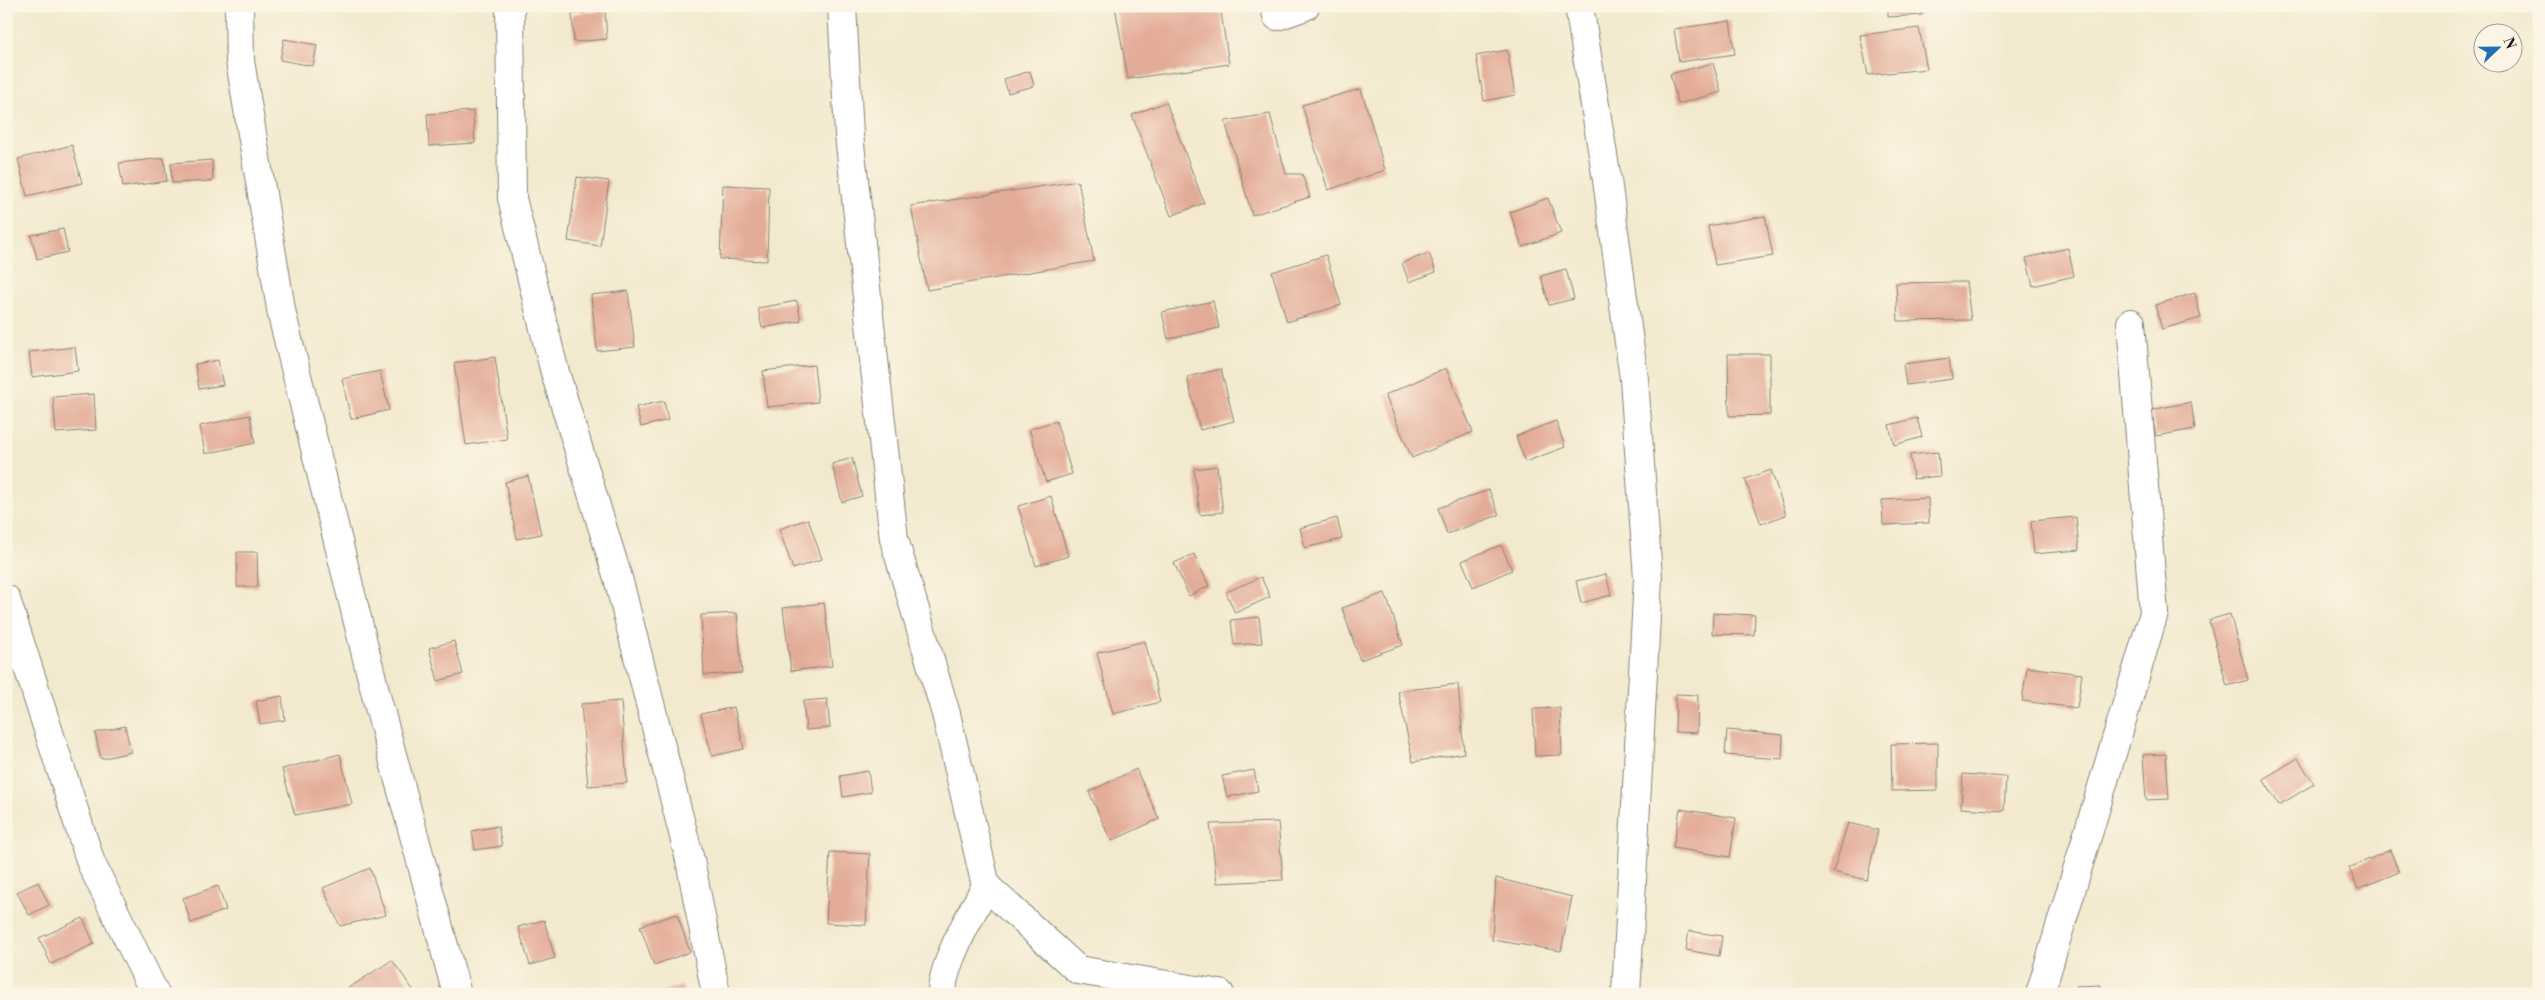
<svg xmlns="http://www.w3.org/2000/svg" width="2545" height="1000" font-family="'Libre Bodoni',serif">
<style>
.building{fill:#e3ac98}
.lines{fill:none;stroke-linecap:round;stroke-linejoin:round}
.street-casing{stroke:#878275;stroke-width:30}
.street{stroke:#fff;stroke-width:28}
</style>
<rect width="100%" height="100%" fill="#fcf5e5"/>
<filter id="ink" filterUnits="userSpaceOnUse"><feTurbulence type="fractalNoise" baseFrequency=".02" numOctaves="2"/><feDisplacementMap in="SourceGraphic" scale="10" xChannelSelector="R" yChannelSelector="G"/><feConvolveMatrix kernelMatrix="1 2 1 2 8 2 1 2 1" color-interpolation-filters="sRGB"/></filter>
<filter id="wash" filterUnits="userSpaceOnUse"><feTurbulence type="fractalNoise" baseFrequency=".0096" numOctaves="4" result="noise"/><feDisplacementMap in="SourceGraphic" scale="20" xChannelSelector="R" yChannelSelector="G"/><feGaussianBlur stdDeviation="1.12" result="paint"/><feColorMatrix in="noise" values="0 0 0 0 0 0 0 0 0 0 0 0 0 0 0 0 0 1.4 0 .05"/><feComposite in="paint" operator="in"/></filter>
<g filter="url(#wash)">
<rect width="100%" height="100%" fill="#f2e9ce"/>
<g id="blocks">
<g class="building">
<polygon points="1115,6 1220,6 1229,64 1128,79"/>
<polygon points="1888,6 1922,6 1922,15 1888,17"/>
<polygon points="605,11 607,39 574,42 572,14"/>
<polygon points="1730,21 1735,54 1679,62 1674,29"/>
<polygon points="1919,28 1927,69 1868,75 1860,35"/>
<polygon points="284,39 317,45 313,66 280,60"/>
<polygon points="1507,50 1515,95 1484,101 1476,56"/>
<polygon points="1713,63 1721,92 1678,104 1670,74"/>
<polygon points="1030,71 1034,86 1008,93 1004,79"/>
<polygon points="1361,89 1385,170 1328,190 1302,105"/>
<polygon points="1166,102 1204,203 1171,216 1132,115"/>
<polygon points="473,111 475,143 429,146 427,114"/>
<polygon points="1270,114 1286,174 1302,174 1310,197 1252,215 1225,121"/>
<polygon points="72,145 82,183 27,196 18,159"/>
<polygon points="164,158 167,181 123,187 119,163"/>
<polygon points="212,160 213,181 172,183 171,163"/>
<polygon points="577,177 609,181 600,246 568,241"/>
<polygon points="1078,181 1094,261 927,290 911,206"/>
<polygon points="723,185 769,187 767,261 720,259"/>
<polygon points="1548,198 1561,233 1522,247 1510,212"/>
<polygon points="1765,216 1773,256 1715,265 1708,226"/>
<polygon points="63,229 68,252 37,259 31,235"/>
<polygon points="2068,248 2074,276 2033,286 2026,258"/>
<polygon points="1429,253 1436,272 1409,282 1402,263"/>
<polygon points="1326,255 1341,305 1287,322 1272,272"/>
<polygon points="1566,269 1574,299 1549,305 1541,276"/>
<polygon points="1966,282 1971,320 1898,321 1896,283"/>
<polygon points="628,291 635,347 597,351 591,295"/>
<polygon points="2195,293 2201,318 2162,329 2155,305"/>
<polygon points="797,301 801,321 762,328 758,308"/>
<polygon points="1213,301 1219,328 1168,339 1162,312"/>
<polygon points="75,347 78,371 32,377 29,352"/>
<polygon points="1728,354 1770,354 1770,415 1729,416"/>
<polygon points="495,357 507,439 466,445 454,363"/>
<polygon points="1949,358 1952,379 1906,385 1903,364"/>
<polygon points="218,360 223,385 199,389 195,364"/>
<polygon points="814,365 818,402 767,407 763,371"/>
<polygon points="1446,368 1473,432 1412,458 1385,395"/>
<polygon points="1221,369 1234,421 1200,430 1187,377"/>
<polygon points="380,371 389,410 351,419 342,379"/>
<polygon points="94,394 96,430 56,433 53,397"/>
<polygon points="664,401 668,420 641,427 636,407"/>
<polygon points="2191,402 2195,429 2156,436 2151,410"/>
<polygon points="250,415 255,443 205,454 200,426"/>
<polygon points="1917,418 1922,437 1894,445 1889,425"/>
<polygon points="1056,421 1072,474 1046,482 1029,429"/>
<polygon points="1556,421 1565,447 1525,462 1516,436"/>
<polygon points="1938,452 1940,476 1913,479 1910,455"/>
<polygon points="852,458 862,496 842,502 832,464"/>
<polygon points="1217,466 1223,512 1200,515 1194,469"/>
<polygon points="1771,470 1786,515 1761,524 1745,479"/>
<polygon points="528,476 541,534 517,539 505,482"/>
<polygon points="1489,490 1499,515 1447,534 1438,508"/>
<polygon points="1051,496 1068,556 1036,566 1018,506"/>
<polygon points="1928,498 1929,523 1883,525 1882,500"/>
<polygon points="2076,517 2079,550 2034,554 2031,521"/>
<polygon points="1337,518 1342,539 1305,548 1300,528"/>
<polygon points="808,519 822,559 793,569 779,529"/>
<polygon points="1501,545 1512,570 1473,587 1462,561"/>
<polygon points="237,552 257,552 258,587 237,587"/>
<polygon points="1194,554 1209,586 1189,596 1174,563"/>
<polygon points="1606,574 1611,595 1581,603 1576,581"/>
<polygon points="1261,577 1270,597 1235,613 1226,592"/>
<polygon points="1385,593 1403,645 1360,660 1342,608"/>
<polygon points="824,603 832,666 791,671 783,608"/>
<polygon points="737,613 742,673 704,675 701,615"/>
<polygon points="1713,613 1755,615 1754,635 1712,634"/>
<polygon points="2230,614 2248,680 2227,686 2209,620"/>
<polygon points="1259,617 1262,643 1234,645 1231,620"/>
<polygon points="454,641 463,674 438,681 429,648"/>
<polygon points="1145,641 1160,702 1113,714 1097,653"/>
<polygon points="2027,667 2082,674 2077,708 2022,701"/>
<polygon points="1458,684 1464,753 1413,762 1398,691"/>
<polygon points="1676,694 1698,695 1697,733 1675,732"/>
<polygon points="282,696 285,720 260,724 256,701"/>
<polygon points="827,699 830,728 806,730 803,701"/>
<polygon points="621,701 627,783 588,786 581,704"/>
<polygon points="734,707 744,749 712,756 701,714"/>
<polygon points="1560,708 1562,755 1535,756 1533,709"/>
<polygon points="125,726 131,752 101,759 95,733"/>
<polygon points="1727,730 1783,735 1782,759 1725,755"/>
<polygon points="1938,743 1938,790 1892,791 1891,744"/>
<polygon points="340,754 352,804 295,815 282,769"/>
<polygon points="2166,754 2169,799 2146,800 2143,755"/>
<polygon points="2298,758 2314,784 2279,805 2263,779"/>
<polygon points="1136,769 1159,819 1111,841 1089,792"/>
<polygon points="1254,770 1258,791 1227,797 1222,776"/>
<polygon points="868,771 871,792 843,797 840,776"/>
<polygon points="1963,774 2006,777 2004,811 1961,808"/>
<polygon points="1680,809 1736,818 1730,857 1673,848"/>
<polygon points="1278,822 1283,880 1217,883 1210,824"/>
<polygon points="1848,823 1878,830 1867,880 1833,872"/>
<polygon points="498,826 502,846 475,850 472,831"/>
<polygon points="2390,850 2399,872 2358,889 2349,868"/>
<polygon points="830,852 870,854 866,925 826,923"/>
<polygon points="370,868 386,915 340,926 323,888"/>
<polygon points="1496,878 1572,897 1561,951 1492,940"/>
<polygon points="38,882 49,905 29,915 17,892"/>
<polygon points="218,886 226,910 191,923 183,898"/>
<polygon points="677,914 690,952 654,965 640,926"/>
<polygon points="83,918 94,944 51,964 39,938"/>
<polygon points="544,920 555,958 530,965 518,927"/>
<polygon points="1689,931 1722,936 1719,956 1686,950"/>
<polygon points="392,960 416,994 351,994 347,989"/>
<polygon points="2101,985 2101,994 2077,994 2076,986"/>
<polygon points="682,986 685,994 655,994 655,993"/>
</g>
</g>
</g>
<g filter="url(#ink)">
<use href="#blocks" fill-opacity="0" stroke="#878275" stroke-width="1"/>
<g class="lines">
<defs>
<g id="street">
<polyline points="239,6 240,61 282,315 378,703 457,994"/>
<polyline points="510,6 512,198 554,369 618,578 690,860 716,994"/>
<polyline points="842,6 849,135 894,539 946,714 986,886 1078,970 1220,994"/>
<polyline points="1275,6 1277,16 1305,6"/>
<polyline points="1579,6 1607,180 1634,379 1648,578 1626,994"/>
<polyline points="6,599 91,863 155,994"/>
<path d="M942,994C942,963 972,913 986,886"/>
<polyline points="2040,994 2154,613 2131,323"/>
</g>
</defs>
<use href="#street" class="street-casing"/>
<use href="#street" class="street"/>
</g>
</g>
<rect width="2545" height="1000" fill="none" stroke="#fcf5e5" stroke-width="25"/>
<g transform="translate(2498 48) rotate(68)"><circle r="24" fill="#fcf5e5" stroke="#a29e95"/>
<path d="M0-4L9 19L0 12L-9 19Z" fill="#1f6fb2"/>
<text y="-8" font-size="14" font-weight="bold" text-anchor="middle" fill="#1c1c1c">N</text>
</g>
</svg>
